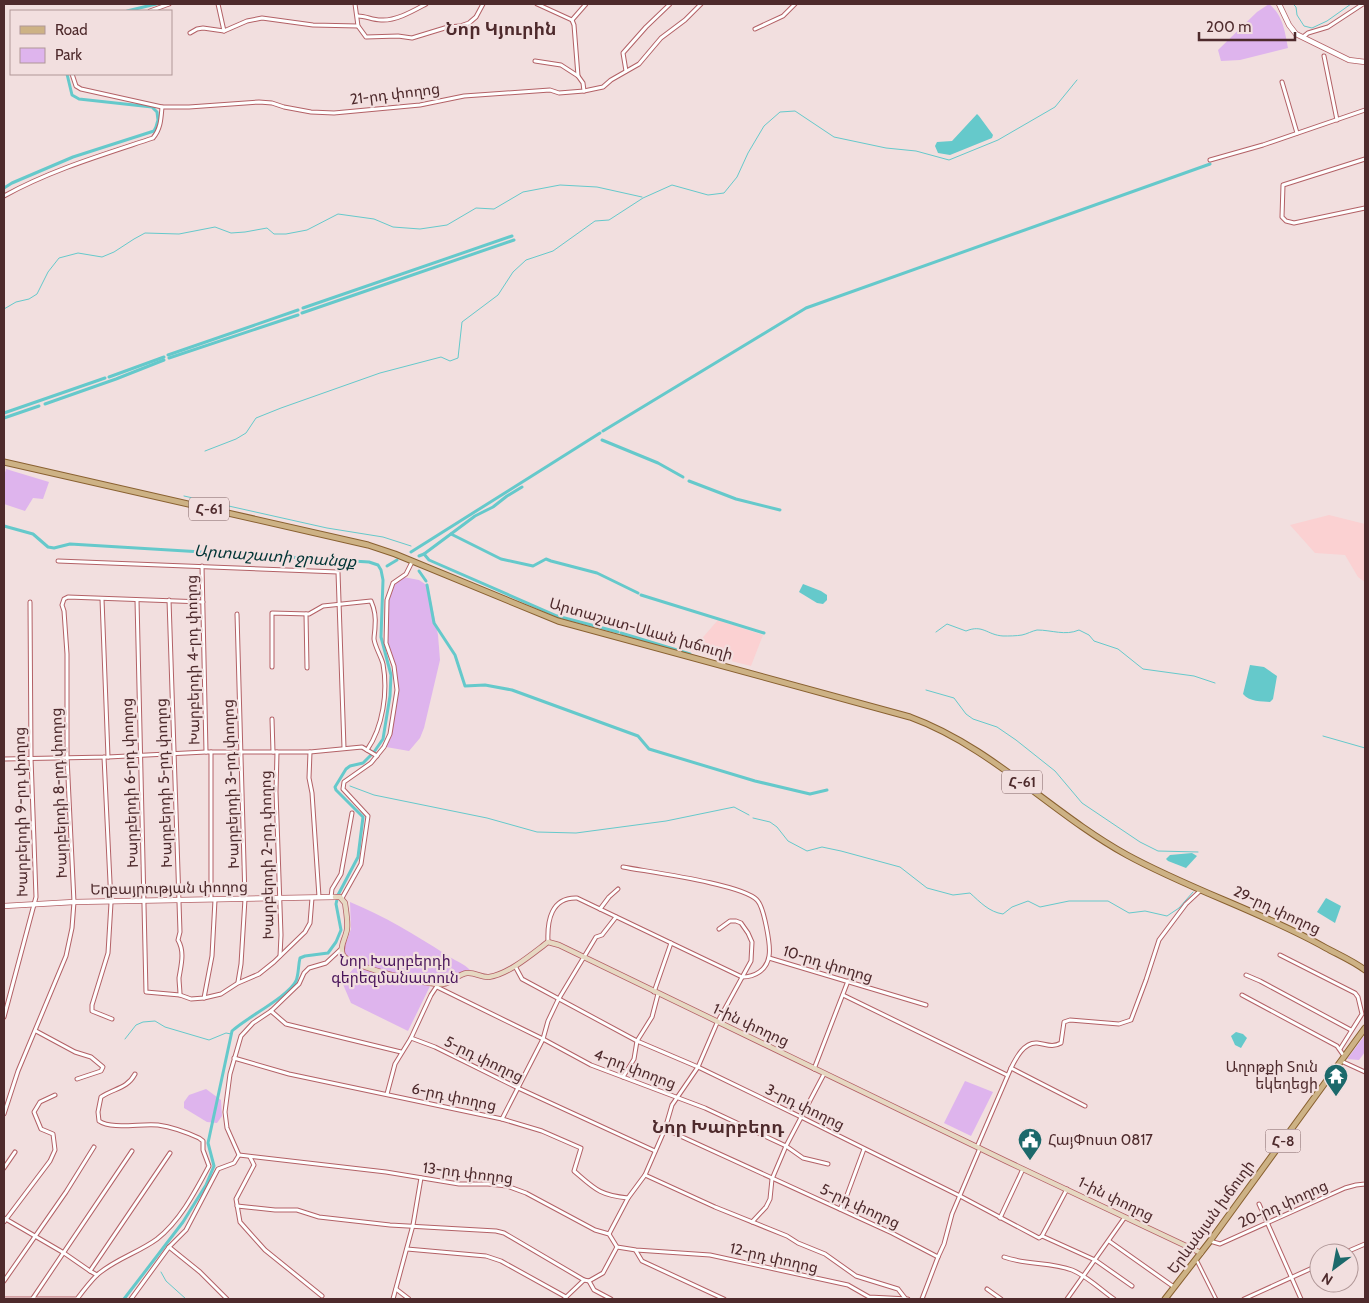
<svg xmlns="http://www.w3.org/2000/svg" width="1369" height="1303" font-family="Cabin,'Noto Sans Armenian',sans-serif">
<style>
.built{fill:#fbd1d2}
.green{fill:#deb4ed}
.water{fill:#65c9cb}
.lines{fill:none;stroke-linecap:round;stroke-linejoin:round}
.stream{stroke:#65c9cb;stroke-width:1}
.canal{stroke:#65c9cb;stroke-width:3}
.pedestrian-casing{stroke:#b36166;stroke-width:4.5}
.minor-casing{stroke:#b36166;stroke-width:5}
.tertiary-casing{stroke:#b36166;stroke-width:6}
.secondary-casing{stroke:#b36166;stroke-width:6}
.primary-casing{stroke:#8a6131;stroke-width:7}
.pedestrian{stroke:#fff;stroke-width:2.5}
.minor{stroke:#fff;stroke-width:3}
.tertiary{stroke:#fff;stroke-width:4.5}
.secondary{stroke:#e6d8c2;stroke-width:4.5}
.primary{stroke:#cdb285;stroke-width:5}
.labels{text-anchor:middle;dominant-baseline:central;stroke-width:4.5;stroke-linejoin:round;paint-order:stroke}
.shield{fill:#f2dfdf;stroke:#7f6062;stroke-width:1}
.shield-label{font-size:14px;font-weight:bold;fill:#4e2a2c}
.street-label{font-size:15px;fill:#4e2a2c;stroke:#f2dfdf}
.park-label{font-size:15px;fill:#4a155b;stroke:#f2dfdf}
.poi-label{font-size:15px;fill:#4e2a2c;stroke:#f2dfdf;text-anchor:end}
.water-label{font-size:16px;font-style:italic;fill:#013435;stroke:#f2dfdf}
.quarter-label{font-size:18px;font-weight:bold;fill:#4e2a2c;stroke:#f2dfdf}
</style>
<rect width="100%" height="100%" fill="#f2dfdf"/>
<g class="built">
<polygon points="1329,515 1365,524 1365,582 1358,577 1345,555 1315,553 1290,525"/>
<polygon points="718,620 763,635 751,666 691,651"/>
</g>
<g class="green">
<path d="M1269,4C1283,15 1285,32 1288,48L1240,60L1221,61L1218,50L1257,12Z"/>
<polygon points="6,469 49,482 43,499 33,498 25,511 4,504 4,476"/>
<polygon points="403,577 419,580 428,586 438,635 440,660 424,728 420,738 409,751 386,747 397,696 396,667 386,644 387,608 392,585"/>
<path d="M350,902C384,916 414,934 445,954C453,960 464,963 471,971L458,973L449,980L434,978L408,1031L351,1003L342,982L355,967L342,954L351,929Z"/>
<polygon points="1365,1035 1365,1052 1359,1060 1347,1059"/>
<polygon points="965,1081 993,1092 971,1136 944,1123"/>
<polygon points="206,1089 221,1100 222,1116 217,1123 207,1122 184,1108 184,1102 189,1095"/>
</g>
<g class="water">
<polygon points="977,114 979,116 993,135 992,138 950,155 938,153 935,146 937,142 952,141"/>
<polygon points="803,584 821,591 827,595 827,600 823,604 817,603 799,592"/>
<path d="M1250,665L1264,667L1277,676L1273,699L1270,702C1262,701 1249,702 1243,694Z"/>
<polygon points="1192,853 1197,856 1186,868 1168,861 1166,859 1170,855"/>
<polygon points="1326,898 1341,906 1335,923 1317,912"/>
<polygon points="1236,1032 1243,1034 1247,1038 1241,1048 1235,1045 1231,1036"/>
</g>
<g class="lines">
<g class="stream">
<polyline points="1293,4 1296,7 1297,15 1304,26 1312,28 1327,21 1351,4"/>
<polyline points="4,309 16,302 29,299 37,294 48,272 59,258 78,253 102,257 114,252 134,239 145,233 179,234 215,227 231,233 245,232 267,228 274,234 286,234 307,230 338,214 374,219 393,227 420,229 447,225 476,208 494,209 523,192 560,185 597,187 642,197"/>
<polyline points="205,451 236,439 246,433 256,418 281,408 380,373 441,357 450,361 458,358 462,322 498,295 513,272 526,260 553,251 595,221 609,220 643,198 672,185 708,195 724,193 737,177 748,153 764,126 780,112 795,111 834,137 886,148 916,151 949,160 998,140 1055,107 1077,80"/>
<polyline points="184,496 327,528 383,537 411,546"/>
<path d="M936,632L947,624L966,631C983,624 987,635 1003,636C1009,636 1016,636 1022,635C1027,634 1032,631 1037,630C1052,630 1065,636 1079,630L1089,635L1094,641L1118,649L1143,669L1194,676L1215,683"/>
<polyline points="926,690 954,698 966,714 973,719 997,727 1016,740 1055,771 1082,803 1140,842 1158,851 1198,852"/>
<polyline points="1323,736 1365,748"/>
<polyline points="350,786 374,795 487,818 537,832 576,833 666,821 734,807 749,815"/>
<path d="M753,818L770,822L777,827L788,841L807,851L822,847L841,851L900,867L927,888L953,895L970,893C980,902 989,912 1003,914L1012,907L1028,901L1040,907L1069,901H1108L1129,913L1145,911L1167,916L1179,908L1193,892"/>
<polyline points="125,1039 136,1025 143,1022 155,1021 165,1027 209,1040 226,1033 231,1034"/>
<polyline points="161,1272 166,1281 186,1299"/>
</g>
<g class="canal">
<polyline points="127,11 156,4"/>
<polyline points="4,188 12,183 73,157 154,131 156,127 158,120 157,112 152,107 79,99 72,95 67,74"/>
<polyline points="303,308 512,236"/>
<polyline points="302,313 514,240"/>
<polyline points="168,355 298,310"/>
<polyline points="169,358 298,315"/>
<polyline points="109,377 164,357"/>
<polyline points="45,404 116,379 164,360"/>
<polyline points="4,413 105,378"/>
<polyline points="4,418 39,406"/>
<polyline points="603,431 806,308 1210,164"/>
<polyline points="602,440 658,463 683,477"/>
<polyline points="689,481 736,499 780,510"/>
<path d="M4,526L33,534L48,547L54,548L70,544L369,562L378,565L381,570L383,580L381,637L391,675L390,696L383,739L374,752L363,763L350,766L346,769L335,787L336,790L363,817L358,857L338,895L336,904L341,930L336,942L328,953L305,956L300,958C298,966 299,973 296,981C289,996 246,1018 232,1031L208,1143L214,1166L206,1185L183,1222L124,1299"/>
<polyline points="451,534 501,559 533,566 546,559 551,561 597,573 638,593"/>
<polyline points="411,552 600,433"/>
<polyline points="424,554 429,560 557,616 618,632"/>
<polyline points="419,556 424,554 475,516 493,507 507,496 522,487"/>
<polyline points="387,566 397,560"/>
<polyline points="419,571 426,581"/>
<polyline points="427,585 434,623 455,655 465,686 485,685 512,690 638,736 649,749 755,781 810,794 827,790"/>
<polyline points="641,595 764,633"/>
<polyline points="621,633 690,654"/>
</g>
<defs>
<polyline id="pedestrian" points="1196,1259 1216,1299"/>
<g id="minor">
<polyline points="218,4 224,31"/>
<polyline points="355,4 358,26 366,37 398,36 412,38 448,27 460,26 469,23 476,17 483,4"/>
<polyline points="537,4 572,20 574,25 578,76 583,83 584,91"/>
<polyline points="150,11 169,4"/>
<path d="M358,16C366,16 372,20 381,20C396,21 413,11 426,4"/>
<polyline points="572,20 586,4"/>
<polyline points="755,29 783,16 795,4"/>
<polyline points="190,33 197,29 203,28 224,31 247,21 262,18 313,25 358,26"/>
<polyline points="1303,37 1308,33 1328,27 1363,4"/>
<polyline points="1324,56 1337,120"/>
<polyline points="535,61 561,65 578,76"/>
<polyline points="626,71 623,53 646,27 670,4"/>
<polyline points="72,74 76,86 81,89 162,107 189,107 259,102 272,103 284,107 311,112 334,113 420,105 464,96 550,90 559,93 584,91 603,87 611,80 639,64 661,38 685,20 701,4"/>
<polyline points="1282,82 1297,133"/>
<polyline points="1365,159 1283,185 1282,217 1286,221 1294,223 1365,208"/>
<polyline points="1210,160 1263,145 1365,110"/>
<path d="M4,196C51,170 102,155 153,138C161,129 161,118 162,107"/>
<polyline points="58,561 338,572 344,748"/>
<polyline points="202,566 206,752"/>
<polyline points="102,599 108,757"/>
<polyline points="137,600 146,992 180,995 191,999 204,998 221,994 238,983 259,974 274,962 305,932 310,923 312,898"/>
<path d="M169,600L180,932L178,940C185,952 181,965 179,978C179,983 180,989 180,995"/>
<polyline points="237,614 245,899 241,964 238,982"/>
<polyline points="306,614 307,668"/>
<path d="M272,667V613L309,614L323,606L371,601C375,610 376,618 375,627C375,631 374,635 374,639C375,647 381,656 383,664C388,692 383,727 367,750"/>
<polyline points="272,719 273,752"/>
<polyline points="211,752 211,899"/>
<polyline points="277,752 276,792 281,935 280,956"/>
<polyline points="310,752 309,778 312,793 319,897"/>
<polyline points="104,757 111,903 108,953 92,1005 92,1011 112,1019"/>
<polyline points="4,759 108,757 206,752 310,752 362,747 377,756"/>
<polyline points="331,897 332,889 341,874 352,813"/>
<polyline points="342,898 361,864 368,816 343,789 344,782 371,763 384,747 390,734 397,690 394,666 386,643 387,600 393,583 406,574 412,562"/>
<polyline points="600,909 609,897 618,889"/>
<path d="M548,942C547,921 551,897 577,898L742,977C755,977 767,970 769,956C771,946 764,907 757,900C742,884 649,872 623,867"/>
<polyline points="1280,955 1355,993 1358,997 1362,1014 1340,1049"/>
<polyline points="769,958 926,1005"/>
<polyline points="515,966 522,979 637,1041 698,1067 801,1117 960,1196 1039,1238 1042,1236 1095,1260 1132,1286"/>
<polyline points="1246,975 1260,981 1351,1030"/>
<polyline points="437,987 543,1039 591,1065 705,1108 786,1146 803,1158 828,1164"/>
<polyline points="654,992 671,943"/>
<polyline points="843,995 1007,1075"/>
<polyline points="1242,995 1337,1046 1344,1056"/>
<polyline points="204,998 212,956 215,900"/>
<polyline points="271,1011 286,1024 401,1052"/>
<polyline points="4,1017 36,897 31,758 30,602"/>
<polyline points="36,1031 75,1052 91,1057 103,1067 101,1071 77,1079"/>
<polyline points="411,1038 435,1047 518,1088 655,1151"/>
<path d="M234,1058L289,1074L502,1119L542,1131L581,1148L574,1171C595,1189 599,1195 628,1198"/>
<polyline points="1341,1061 1365,1072"/>
<path d="M1011,1068C1016,1058 1024,1042 1037,1043C1046,1044 1052,1048 1061,1043L1064,1022L1070,1020L1119,1024L1131,1020L1146,980L1159,940L1186,904L1201,890"/>
<polyline points="814,1069 848,981"/>
<polyline points="623,1077 634,1059 637,1041 652,1017 658,994"/>
<polyline points="387,1094 395,1064 411,1038 431,995 437,986"/>
<polyline points="4,1114 18,1071 66,956 72,928 74,902 67,757 67,654 64,611 62,605 64,599 68,597 203,602"/>
<polyline points="502,1119 543,1039 548,1021 558,1000 596,937 602,935 616,917"/>
<polyline points="665,1129 892,1233 938,1257 944,1244 952,1214 980,1148"/>
<polyline points="977,1147 1011,1068 1085,1106"/>
<polyline points="239,1155 386,1172 459,1184 488,1184 507,1186 526,1193 595,1230 609,1234 617,1247 636,1250 710,1255 848,1285 869,1297 908,1299"/>
<polyline points="250,1157 254,1165 236,1199 240,1222 265,1250 322,1296"/>
<polyline points="4,1168 15,1152"/>
<polyline points="645,1175 715,1207 787,1236 798,1243 825,1254 856,1276 898,1289 905,1298"/>
<polyline points="1259,1204 1301,1299"/>
<polyline points="237,1206 275,1210 297,1210 319,1217 390,1225 496,1231 504,1233 584,1280"/>
<polyline points="840,1209 847,1195 864,1149"/>
<polyline points="4,1218 64,1253 90,1271"/>
<polyline points="1000,1218 1023,1169"/>
<polyline points="4,1222 50,1161 55,1150 53,1134 41,1129 34,1112 40,1102 55,1095"/>
<polyline points="752,1222 766,1207 770,1199 772,1179 786,1146 824,1074"/>
<polyline points="609,1234 628,1198 645,1175 665,1129 672,1105 698,1067 717,1023 751,961 752,942 748,933 741,923 736,921 730,921 719,929"/>
<polyline points="1042,1236 1067,1189"/>
<polyline points="1109,1241 1174,1287"/>
<polyline points="1210,1241 1220,1244 1345,1188 1356,1185 1365,1184"/>
<polyline points="169,1247 200,1272 227,1299"/>
<polyline points="407,1249 486,1256 501,1261 566,1297"/>
<polyline points="636,1251 642,1261 724,1299"/>
<polyline points="1344,1253 1365,1244"/>
<path d="M1004,1257C1026,1265 1051,1262 1072,1270C1087,1276 1101,1290 1114,1299"/>
<polyline points="1349,1266 1349,1273"/>
<polyline points="97,1275 90,1271 170,1153"/>
<polyline points="4,1281 66,1192 94,1147"/>
<polyline points="589,1281 594,1290 611,1299"/>
<polyline points="396,1289 409,1299"/>
<polyline points="987,1289 1001,1299"/>
<polyline points="33,1298 132,1151"/>
<path d="M4,1299H77C83,1291 90,1282 97,1275C115,1259 138,1253 157,1239C180,1221 195,1192 209,1166L203,1150V1141L199,1138C186,1132 172,1127 158,1125C142,1123 112,1130 99,1121L98,1112L101,1097C114,1088 127,1089 135,1074"/>
<polyline points="131,1299 169,1247 186,1230 218,1169 234,1163 239,1155 227,1128 225,1112 230,1074 241,1036 253,1023 271,1011 299,984 304,973 309,968 326,963 341,949"/>
<polyline points="393,1299 413,1225 421,1178"/>
<polyline points="564,1299 584,1280 589,1281 603,1273 617,1247"/>
<polyline points="922,1299 938,1257"/>
<polyline points="1067,1299 1125,1217"/>
<polyline points="1244,1299 1319,1265"/>
</g>
<g id="tertiary">
<polyline points="1279,4 1289,25 1296,34 1349,60 1365,62"/>
<polyline points="4,906 74,902 335,897"/>
</g>
<path id="secondary" d="M335,897H340L345,903C346,911 348,921 347,929C346,938 339,946 343,955C348,966 429,986 443,984C452,983 458,974 467,973C475,972 482,978 489,977C509,974 532,954 548,942L559,945L1006,1161L1201,1253"/>
<g id="primary">
<path d="M4,462L368,545L395,554L558,621L910,717C992,747 1051,813 1127,855C1191,890 1262,912 1326,948C1339,955 1353,961 1365,970"/>
<polyline points="1165,1299 1210,1241 1365,1028"/>
</g>
</defs>
<use href="#pedestrian" class="pedestrian-casing"/>
<use href="#minor" class="minor-casing"/>
<use href="#tertiary" class="tertiary-casing"/>
<use href="#secondary" class="secondary-casing"/>
<use href="#primary" class="primary-casing"/>
<use href="#pedestrian" class="pedestrian"/>
<use href="#minor" class="minor"/>
<use href="#tertiary" class="tertiary"/>
<use href="#secondary" class="secondary"/>
<use href="#primary" class="primary"/>
</g>
<defs>
<symbol id="temple-pin" viewBox="-11 -11 22 30"><path d="M0 17L-7.5 6A9.5 9.5 0 1 1 7.5 6Z" fill="#1c696b" stroke="#f2dfdf"/><path d="M0-6L5-2H3V0L6.5 2.5H4V6H1.5V3h-3V6H-4V2.5H-6.5L-3 0V-2H-5Z" fill="#fff"/></symbol>
<symbol id="civic-pin" viewBox="-11 -11 22 30"><path d="M0 17L-7.5 6A9.5 9.5 0 1 1 7.5 6Z" fill="#1c696b" stroke="#f2dfdf"/><path d="M-.6-6.5H3V-4.5H.6V-3L4-1V1h2V6H-6V1h2V-1L-.6-3ZM-1.2 2.5V6h2.4V2.5Z" fill="#fff"/></symbol>
</defs>
<g fill-rule="evenodd">
<use href="#temple-pin" x="1322" y="1062" width="28" height="38"/>
<use href="#civic-pin" x="1016" y="1126" width="28" height="38"/>
</g>
<g class="labels">
<g class="shield">
<rect x="189" y="497.5" width="40" height="23" rx="4"/>
<rect x="1002" y="770.5" width="40" height="23" rx="4"/>
<rect x="1265.5" y="1129.5" width="35" height="23" rx="4"/>
</g>
<g class="shield-label">
<text x="209" y="509">Հ-61</text>
<text x="1022" y="782">Հ-61</text>
<text x="1283" y="1141">Հ-8</text>
</g>
<g class="street-label">
<text transform="translate(395 94) rotate(-7)">21-րդ փողոց</text>
<text transform="translate(641 629) rotate(16)">Արտաշատ-Սևան խճուղի</text>
<text transform="translate(193 660) rotate(-91)">Խարբերդի 4-րդ փողոց</text>
<text transform="translate(130 783) rotate(-92)">Խարբերդի 6-րդ փողոց</text>
<text transform="translate(164 783) rotate(-92)">Խարբերդի 5-րդ փողոց</text>
<text transform="translate(231 784) rotate(-92)">Խարբերդի 3-րդ փողոց</text>
<text transform="translate(59 793) rotate(-92)">Խարբերդի 8-րդ փողոց</text>
<text transform="translate(21 812) rotate(-91)">Խարբերդի 9-րդ փողոց</text>
<text transform="translate(267 855) rotate(-91)">Խարբերդի 2-րդ փողոց</text>
<text transform="translate(169 888) rotate(-1)">Եղբայրության փողոց</text>
<text transform="translate(1277 910) rotate(25)">29-րդ փողոց</text>
<text transform="translate(828 964) rotate(17)">10-րդ փողոց</text>
<text transform="translate(751 1025) rotate(25)">1-ին փողոց</text>
<text transform="translate(484 1059) rotate(26)">5-րդ փողոց</text>
<text transform="translate(635 1069) rotate(21)">4-րդ փողոց</text>
<text transform="translate(454 1097) rotate(12)">6-րդ փողոց</text>
<text transform="translate(805 1107) rotate(26)">3-րդ փողոց</text>
<text transform="translate(468 1173) rotate(7)">13-րդ փողոց</text>
<text transform="translate(1116 1199) rotate(26)">1-ին փողոց</text>
<text transform="translate(1283 1204) rotate(-24)">20-րդ փողոց</text>
<text transform="translate(860 1206) rotate(25)">5-րդ փողոց</text>
<text transform="translate(1211 1217) rotate(-54)">Երևանյան խճուղի</text>
<text transform="translate(774 1258) rotate(13)">12-րդ փողոց</text>
</g>
<g class="park-label">
<text x="395" y="961">Նոր Խարբերդի<tspan x="395" dy="17">գերեզմանատուն</tspan></text>
</g>
<g class="poi-label">
<text x="1318" y="1067">Աղոթքի Տուն<tspan x="1318" dy="17">եկեղեցի</tspan></text>
<text x="1048" y="1140" text-anchor="start">ՀայՓոստ 0817</text>
</g>
<g class="water-label">
<text transform="translate(275 556) rotate(4)">Արտաշատի ջրանցք</text>
</g>
<g class="quarter-label">
<text x="501" y="29">Նոր Կյուրին</text>
<text x="718" y="1127">Նոր Խարբերդ</text>
</g>
</g>
<rect width="1369" height="1303" fill="none" stroke="#4e2a2c" stroke-width="10"/>
<rect x="10" y="10" width="162" height="65" fill="#f2dfdf" stroke="#b09797"/>
<rect x="20" y="26" width="25" height="8" fill="#cdb285" stroke="#b09797"/>
<text x="55" y="35" font-size="15" fill="#4e2a2c">Road</text>
<rect x="20" y="48" width="25" height="15" fill="#deb4ed" stroke="#b09797"/>
<text x="55" y="60" font-size="15" fill="#4e2a2c">Park</text>
<g transform="translate(1334 1268) rotate(212)"><circle r="24" fill="#f2dfdf" stroke="#b09797"/>
<path d="M0-4L9 19L0 12L-9 19Z" fill="#1c696b"/>
<text y="-8" font-size="14" font-weight="bold" text-anchor="middle" fill="#4e2a2c">N</text>
</g>
<path d="M1199 32v8h96v-8" fill="none" stroke="#4e2a2c" stroke-width="2.5"/>
<text x="1206" y="32" font-size="15" fill="#4e2a2c" stroke="#f2dfdf" stroke-width="4" paint-order="stroke">200 m</text>
</svg>
